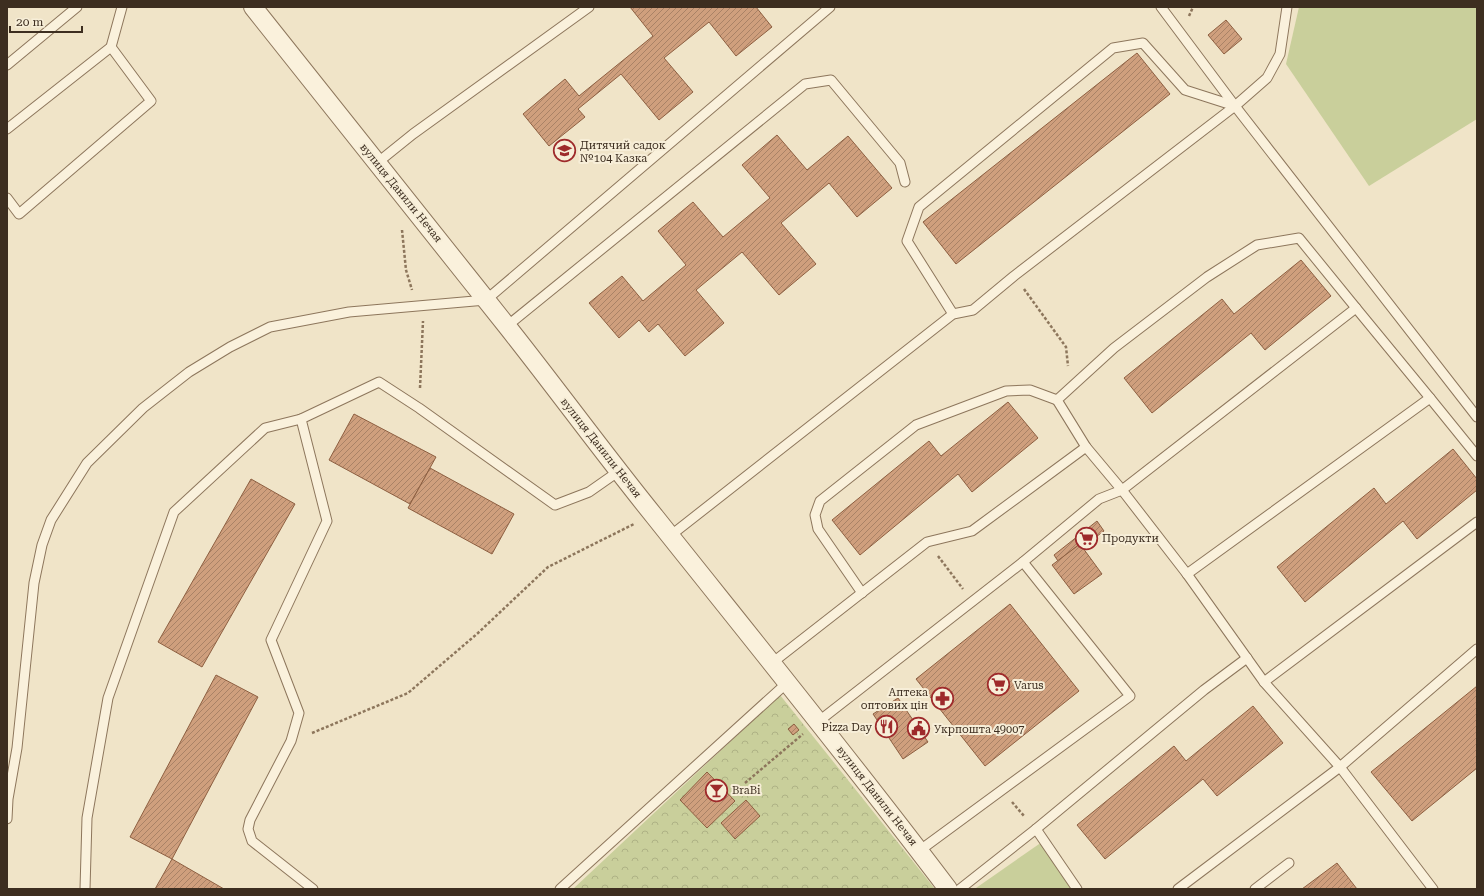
<svg xmlns="http://www.w3.org/2000/svg" width="1484" height="896" font-family="'Roboto Serif',serif">
<style>
.green{fill:#c9cf9b}
.forest{fill:url(#forest-crowns)}
.building{fill:url(#building-hatch);stroke:#8d5f41}
.lines{fill:none;stroke-linecap:round;stroke-linejoin:round}
.lane-casing{stroke:#8d765c;stroke-width:11}
.street-casing{stroke:#8d765c;stroke-width:20}
.path{stroke:#8d765c;stroke-width:2.5;stroke-dasharray:3 2;stroke-linecap:butt}
.lane{stroke:#faf1dc;stroke-width:9}
.street{stroke:#faf1dc;stroke-width:18}
.labels{text-anchor:middle;dominant-baseline:central;stroke-width:4;stroke-linejoin:round;paint-order:stroke}
.poi-label{font-size:11px;fill:#3d2e20;stroke:#f7eed8;text-anchor:start}
.street-label{font-size:11px;fill:#3d2e20;stroke:#f7eed8}
</style>
<defs>
<pattern id="forest-crowns" width="20" height="18" patternUnits="userSpaceOnUse"><rect width="20" height="18" fill="#c9cf9b"/><path d="M2 6a3 3 0 1 1 6 0M12 15a3 3 0 1 1 6 0" fill="none" stroke="#aeb285"/></pattern>
<pattern id="building-hatch" width="6" height="6" patternUnits="userSpaceOnUse"><rect width="6" height="6" fill="#cf9f7d"/><path d="M-1 1l2-2M0 6l6-6M5 7l2-2" fill="none" stroke="#a98266"/></pattern>
</defs>
<rect width="100%" height="100%" fill="#f0e4c8"/>
<g class="green">
<polygon points="1299,7 1477,7 1477,119 1369,186 1286,64"/>
<polygon points="1042,842 1074,889 977,889 976,888"/>
</g>
<polygon class="forest" points="780,695 935,889 573,889"/>
<g class="building">
<polygon points="630,7 756,7 772,27 736,56 709,22 664,58 693,92 659,120 621,74 578,109 585,117 549,146 523,114 565,79 579,96 653,36"/>
<polygon points="1226,20 1242,39 1224,54 1208,35"/>
<polygon points="1137,53 1170,94 956,264 923,222"/>
<polygon points="777,135 807,170 848,136 892,188 857,217 829,183 781,223 816,264 779,295 742,252 696,290 724,323 685,356 658,324 649,332 639,320 619,338 589,303 622,276 643,301 686,265 658,231 693,202 723,237 770,198 742,165"/>
<polygon points="1301,260 1331,296 1265,350 1251,333 1152,413 1124,378 1222,299 1234,314"/>
<polygon points="1008,402 1038,438 972,492 958,474 860,555 832,520 929,441 941,456"/>
<polygon points="354,414 436,457 410,504 329,460"/>
<polygon points="1453,449 1477,479 1477,490 1417,539 1403,521 1305,602 1277,567 1374,488 1386,504"/>
<polygon points="430,468 514,514 492,554 408,508"/>
<polygon points="251,479 295,504 202,667 158,642"/>
<polygon points="1097,521 1104,531 1082,547 1080,544 1058,561 1054,555"/>
<polygon points="1080,544 1102,574 1074,594 1052,565"/>
<polygon points="1010,604 1079,691 985,766 916,679"/>
<polygon points="216,675 258,697 172,859 130,837"/>
<polygon points="1477,686 1477,768 1412,821 1371,772"/>
<polygon points="898,698 928,742 903,759 873,714"/>
<polygon points="1253,706 1283,743 1217,796 1203,779 1105,859 1077,825 1174,746 1186,761"/>
<polygon points="794,724 799,730 793,735 788,729"/>
<polygon points="707,772 735,801 707,828 680,800"/>
<polygon points="746,800 760,816 735,839 721,823"/>
<polygon points="172,859 224,889 155,889"/>
<polygon points="1337,863 1357,889 1302,889"/>
</g>
<g class="lines">
<defs>
<g id="lane">
<polyline points="1161,7 1235,106 1477,417"/>
<polyline points="7,65 77,7"/>
<polyline points="7,129 111,47 122,7"/>
<polyline points="377,163 413,134 589,7"/>
<polyline points="7,198 19,214 151,101 111,47"/>
<polyline points="953,314 907,241 919,207 1113,48 1143,43 1185,90 1235,106 1267,78 1280,54 1287,7"/>
<polyline points="507,326 805,84 831,80 900,163 905,182"/>
<polyline points="1086,447 1057,400 1114,348 1207,277 1257,245 1299,238 1356,308"/>
<polyline points="670,536 953,314 973,310 1014,276 1235,106"/>
<polyline points="1187,574 1430,398 1477,456"/>
<polyline points="862,593 818,529 815,515 820,501 916,425 1006,391 1030,390 1057,400"/>
<polyline points="772,663 927,542 972,531 1086,447 1122,490 1187,574 1264,682 1340,767 1433,889"/>
<polyline points="1264,682 1477,522"/>
<polyline points="819,721 1023,562 1099,499 1122,490 1356,308 1430,398"/>
<polyline points="7,819 8,799 17,748 34,583 42,545 51,520 87,463 143,408 189,372 230,347 270,327 349,312 486,300 830,7"/>
<polyline points="1036,829 1077,889"/>
<polyline points="919,851 1130,696 1023,562"/>
<polyline points="85,889 87,818 108,698 174,512 265,428 301,419"/>
<polyline points="313,889 252,841 248,829 250,820 291,741 299,713 271,640 327,521 301,419 379,382 419,408 555,505 589,492 619,471"/>
<polyline points="560,889 788,682"/>
<polyline points="960,889 1036,829 1204,690 1247,658"/>
<polyline points="1178,889 1340,767 1477,649"/>
<polyline points="1255,889 1289,863"/>
</g>
<path id="street" d="M253,7C337,114 422,219 506,325C556,388 604,454 655,517C753,640 853,763 948,889"/>
</defs>
<use href="#lane" class="lane-casing"/>
<use href="#street" class="street-casing"/>
<g class="path">
<polyline points="1189,16 1193,7"/>
<polyline points="402,230 406,270 412,290"/>
<polyline points="1024,289 1066,347 1068,366"/>
<polyline points="420,388 423,321"/>
<polyline points="938,556 963,589"/>
<polyline points="312,733 408,693 478,633 548,567 634,524"/>
<polyline points="745,783 803,734"/>
<polyline points="1012,802 1024,816"/>
</g>
<use href="#lane" class="lane"/>
<use href="#street" class="street"/>
</g>
<defs>
<symbol id="school-ring" viewBox="-11 -11 22 22"><circle r="9.5" fill="#f7eed8" stroke="#9e2a2b" stroke-width="1.5"/><path d="M0-5L7-2L0 1L-7-2ZM-4 1L0 2.5L4 1V4Q0 6-4 4Z" fill="#9e2a2b"/></symbol>
<symbol id="supermarket-ring" viewBox="-11 -11 22 22"><circle r="9.5" fill="#f7eed8" stroke="#9e2a2b" stroke-width="1.5"/><path d="M-6-5.5h2.5l.6 2H6L4.5 2H-2.5L-4.4-4H-6ZM-1.5 3.2a1.3 1.3 0 1 0 .1 0ZM3 3.2a1.3 1.3 0 1 0 .1 0Z" fill="#9e2a2b"/></symbol>
<symbol id="pharmacy-ring" viewBox="-11 -11 22 22"><circle r="9.5" fill="#f7eed8" stroke="#9e2a2b" stroke-width="1.5"/><path d="M-2-6h4v4h4v4h-4v4h-4v-4h-4v-4h4Z" fill="#9e2a2b"/></symbol>
<symbol id="restaurant-ring" viewBox="-11 -11 22 22"><circle r="9.5" fill="#f7eed8" stroke="#9e2a2b" stroke-width="1.5"/><path d="M-5-6h1v4h1v-4h1v4h1v-4h1v5L-1.5 .5V6h-2V.5L-5-1ZM5-6V6H3V1.5H1.5Q1.5-4 5-6Z" fill="#9e2a2b"/></symbol>
<symbol id="civic-ring" viewBox="-11 -11 22 22"><circle r="9.5" fill="#f7eed8" stroke="#9e2a2b" stroke-width="1.5"/><path d="M-.6-6.5H3V-4.5H.6V-3L4-1V1h2V6H-6V1h2V-1L-.6-3ZM-1.2 2.5V6h2.4V2.5Z" fill="#9e2a2b"/></symbol>
<symbol id="bar-ring" viewBox="-11 -11 22 22"><circle r="9.5" fill="#f7eed8" stroke="#9e2a2b" stroke-width="1.5"/><path d="M-6-5H6L.8 .8V4.5H3.5V6h-7V4.5H-.8V.8Z" fill="#9e2a2b"/></symbol>
</defs>
<g fill-rule="evenodd">
<use href="#school-ring" x="552" y="138" width="25" height="25"/>
<use href="#supermarket-ring" x="1074" y="526" width="25" height="25"/>
<use href="#supermarket-ring" x="986" y="672" width="25" height="25"/>
<use href="#pharmacy-ring" x="930" y="686" width="25" height="25"/>
<use href="#restaurant-ring" x="874" y="714" width="25" height="25"/>
<use href="#civic-ring" x="906" y="716" width="25" height="25"/>
<use href="#bar-ring" x="704" y="778" width="25" height="25"/>
</g>
<g class="labels">
<g class="poi-label">
<text x="580" y="145">Дитячий садок<tspan x="580" dy="13">№104 Казка</tspan></text>
<text x="1102" y="538">Продукти</text>
<text x="1014" y="685">Varus</text>
<text x="928" y="692" text-anchor="end">Аптека<tspan x="928" dy="13">оптових цін</tspan></text>
<text x="872" y="727" text-anchor="end">Pizza Day</text>
<text x="934" y="729">Укрпошта 49007</text>
<text x="732" y="790">BraBi</text>
</g>
<g class="street-label">
<text transform="translate(401 193) rotate(51)">вулиця Данили Нечая</text>
<text transform="translate(601 448) rotate(52)">вулиця Данили Нечая</text>
<text transform="translate(877 796) rotate(52)">вулиця Данили Нечая</text>
</g>
</g>
<rect width="1484" height="896" fill="none" stroke="#3d2e20" stroke-width="16"/>
<path d="M10 26v6h72v-6" fill="none" stroke="#3d2e20" stroke-width="2"/>
<text x="16" y="26" font-size="12" fill="#3d2e20" stroke="#f7eed8" stroke-width="3" paint-order="stroke">20 m</text>
</svg>
